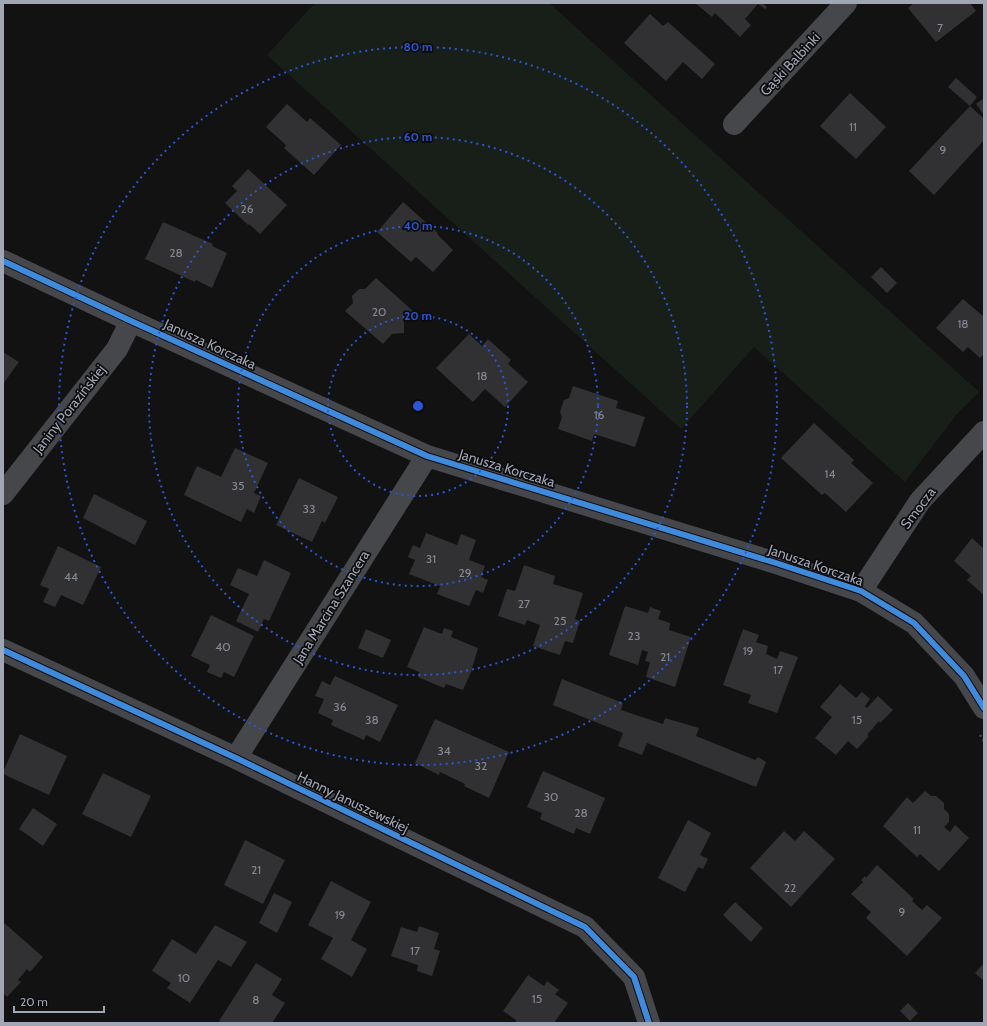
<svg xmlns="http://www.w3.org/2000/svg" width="987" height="1026" font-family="Cabin,sans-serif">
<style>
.green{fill:#181f19}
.building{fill:#313133}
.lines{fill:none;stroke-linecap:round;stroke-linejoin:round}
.path{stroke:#47484d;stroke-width:2.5;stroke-dasharray:2 3;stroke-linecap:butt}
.minor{stroke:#46474b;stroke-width:22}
.cycleway-casing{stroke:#0c0c0e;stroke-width:8}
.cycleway{stroke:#408adc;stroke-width:6}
.ring{fill:none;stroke:#2a57d4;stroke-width:2;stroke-dasharray:2 4}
.labels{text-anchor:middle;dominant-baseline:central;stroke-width:3.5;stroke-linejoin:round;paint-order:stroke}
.number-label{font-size:12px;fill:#858994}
.street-label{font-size:14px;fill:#a1a6b4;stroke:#0c0c0e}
.centre{fill:#2a57d4;stroke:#0c0c0e;stroke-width:2}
.ring-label{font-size:12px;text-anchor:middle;font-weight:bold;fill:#2a57d4;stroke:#0c0c0e;stroke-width:3.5;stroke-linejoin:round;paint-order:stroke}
</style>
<rect width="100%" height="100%" fill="#121212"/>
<polygon class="green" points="315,3 549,3 979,392 957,414 905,482 754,347 681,429 267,55"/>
<g class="building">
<polygon points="695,3 762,3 767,7 765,9 758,4 745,19 751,25 740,37 715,13 712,17"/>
<polygon points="914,3 970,3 976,11 936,42 908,8"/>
<polygon points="650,14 663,26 668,22 715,64 702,79 683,62 666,81 624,43"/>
<polygon points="956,78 977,97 970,106 948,87"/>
<polygon points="850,93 886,127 856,159 820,126"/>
<polygon points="984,98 984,115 976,104"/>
<polygon points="287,104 307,122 310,118 341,145 314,175 284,148 286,145 266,127"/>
<polygon points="970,106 984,119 984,140 934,195 909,171"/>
<polygon points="248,169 287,205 260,234 249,224 248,225 225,203 237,191 232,186"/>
<polygon points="403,202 438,233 437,234 453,250 433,272 416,257 411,262 377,232"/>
<polygon points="163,222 213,244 212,246 227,253 212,288 196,280 195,282 145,259"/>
<polygon points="881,267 897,283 887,293 871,277"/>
<polygon points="376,278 413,311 404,321 404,333 392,334 383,344 345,311 353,303 352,296 359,289 365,289"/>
<polygon points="963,299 984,317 984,354 980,358 968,347 963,352 936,328"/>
<polygon points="469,334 482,346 488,339 511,360 508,364 528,382 505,407 485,389 473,402 436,368"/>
<polygon points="3,352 19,362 3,384"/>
<polygon points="573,386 618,401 616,408 645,417 635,447 594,434 592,441 558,429 562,417 560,412 564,400 569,398"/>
<polygon points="814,423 854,460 851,463 873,483 846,512 825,493 822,495 781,458"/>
<polygon points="235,448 268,463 254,493 261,496 254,513 247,509 241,522 184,495 197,466 221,477"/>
<polygon points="299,478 338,497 325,523 322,521 312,542 276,525"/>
<polygon points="94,494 147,521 135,545 83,518"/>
<polygon points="426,533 457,545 461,534 476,540 469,560 485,566 481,577 488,580 483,593 476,590 469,606 437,594 440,586 409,574 415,560 408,557 413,545 420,548"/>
<polygon points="972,538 984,549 984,595 967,580 971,576 954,561"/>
<polygon points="58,546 101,567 83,605 61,595 55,607 43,602 49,589 40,585"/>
<polygon points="264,560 291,573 269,621 264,619 258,632 236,621 249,594 230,585 238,568 257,576"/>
<polygon points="524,565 555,576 553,584 583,593 575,619 580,621 573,643 565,641 560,655 533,646 540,625 527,620 525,625 498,616 507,589 515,591"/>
<polygon points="625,606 648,613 650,607 661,611 658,619 670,623 669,630 691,637 675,687 646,677 650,662 645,661 648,652 642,650 638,665 609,655"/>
<polygon points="211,615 254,636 234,677 224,672 221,678 207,672 210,665 191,656"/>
<polygon points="424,627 442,634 444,628 453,631 451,637 478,648 471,672 463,690 446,684 444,688 432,683 418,677 419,672 407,667"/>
<polygon points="366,629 391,640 383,658 358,648"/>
<polygon points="743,629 759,635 756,642 768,646 766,654 777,659 780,651 798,657 777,713 748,703 751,695 723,685"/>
<polygon points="335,676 398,705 380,742 366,735 364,740 331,725 333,720 318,713 324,699 315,696 322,681 330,685"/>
<polygon points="562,679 623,703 621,710 663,724 665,718 699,728 696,736 755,760 758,757 766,762 756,787 647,743 642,755 618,746 623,733 553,705"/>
<polygon points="840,684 856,698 862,692 870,699 865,706 867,708 878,696 893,710 880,723 879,721 867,735 869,736 857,749 848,741 836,755 815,738 832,717 820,707"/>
<polygon points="435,719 509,752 489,798 464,786 465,784 440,772 439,775 415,763"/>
<polygon points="20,734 67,756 49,795 3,774 3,772"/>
<polygon points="543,771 605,798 590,834 576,828 574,834 540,819 542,813 527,807"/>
<polygon points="103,773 151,796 131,837 82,814"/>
<polygon points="925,791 931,796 936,796 944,803 944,809 949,814 949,822 944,827 950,832 955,825 969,838 939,871 920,854 917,857 883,826 907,797 913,803"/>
<polygon points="33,808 57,824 43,846 19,829"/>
<polygon points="688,820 711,833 700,855 708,859 703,869 698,867 685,892 658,878"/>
<polygon points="784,831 795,841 804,831 835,859 791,907 750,868"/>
<polygon points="245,840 285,860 263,904 224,885"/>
<polygon points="877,865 914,899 912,901 922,910 927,905 942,918 907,956 866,918 871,912 851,894 863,882 861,880 865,876 866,878"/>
<polygon points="331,881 371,902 351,940 367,949 352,977 321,959 333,938 308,925"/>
<polygon points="274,893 292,902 277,933 259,923"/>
<polygon points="735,902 763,928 751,942 723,915"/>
<polygon points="3,922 43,957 30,972 27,969 18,980 21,982 7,997 3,993"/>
<polygon points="215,925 247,942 231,967 218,960 190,1003 167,988 171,983 152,971 172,939 196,954"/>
<polygon points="419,926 439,933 434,949 440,951 432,976 417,971 418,965 391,956 401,927 417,932"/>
<polygon points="256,963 282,979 272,995 285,1003 272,1023 222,1023 219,1021"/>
<polygon points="984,963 984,981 975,973"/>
<polygon points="528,975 544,986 547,981 559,990 555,994 568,1003 554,1023 515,1023 516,1020 503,1011"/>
<polygon points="908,1003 918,1013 910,1021 900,1011"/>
</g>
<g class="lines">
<polyline class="path" points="980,735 984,741"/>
<g class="minor">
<polyline points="734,124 846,3"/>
<polyline points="3,261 131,321 427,456 776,563 861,591 914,623 964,676 984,708"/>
<polyline points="3,494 117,349 131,321"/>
<polyline points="861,591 920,501 984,432"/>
<polyline points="3,650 236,758 585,927 634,977 649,1023"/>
<polyline points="236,758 427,456"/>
</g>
<defs>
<g id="cycleway">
<polyline points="3,261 131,321 427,456 776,563 861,591 914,623 964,676 984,708"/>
<polyline points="3,650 236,758 585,927 634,977 649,1023"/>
</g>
</defs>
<use href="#cycleway" class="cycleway-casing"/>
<use href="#cycleway" class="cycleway"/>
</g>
<g class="ring">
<circle cx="418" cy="406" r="90"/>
<circle cx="418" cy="406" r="180"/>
<circle cx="418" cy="406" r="269"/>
<circle cx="418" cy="406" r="359"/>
</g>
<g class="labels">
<g class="number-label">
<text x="940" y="27">7</text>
<text x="853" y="126">11</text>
<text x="943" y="149">9</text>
<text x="247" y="208">26</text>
<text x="176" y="252">28</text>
<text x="379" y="311">20</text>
<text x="963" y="323">18</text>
<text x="482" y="375">18</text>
<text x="599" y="414">16</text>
<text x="830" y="473">14</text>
<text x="238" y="485">35</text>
<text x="309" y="508">33</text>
<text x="431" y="558">31</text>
<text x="465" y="572">29</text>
<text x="71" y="576">44</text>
<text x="524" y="603">27</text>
<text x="560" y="620">25</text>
<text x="634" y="635">23</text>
<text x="223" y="646">40</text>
<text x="748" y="650">19</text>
<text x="665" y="656">21</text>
<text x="778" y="669">17</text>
<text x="340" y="706">36</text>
<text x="372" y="719">38</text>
<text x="857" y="719">15</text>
<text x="444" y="750">34</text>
<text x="481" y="765">32</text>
<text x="551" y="796">30</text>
<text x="581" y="812">28</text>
<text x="917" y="829">11</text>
<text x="256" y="869">21</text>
<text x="790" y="887">22</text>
<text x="902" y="911">9</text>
<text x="340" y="914">19</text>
<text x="415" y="950">17</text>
<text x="184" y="977">10</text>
<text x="537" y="998">15</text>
<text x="256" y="999">8</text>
</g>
<g class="street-label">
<text transform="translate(790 64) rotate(-47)">Gąski Balbinki</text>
<text transform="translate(210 344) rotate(25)">Janusza Korczaka</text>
<text transform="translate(69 409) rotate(-52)">Janiny Porazińskiej</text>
<text transform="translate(507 468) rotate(17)">Janusza Korczaka</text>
<text transform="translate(918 508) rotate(-53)">Smocza</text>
<text transform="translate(816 565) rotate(19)">Janusza Korczaka</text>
<text transform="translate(331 607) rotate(-58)">Jana Marcina Szancera</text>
<text transform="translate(353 802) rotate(26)">Hanny Januszewskiej</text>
</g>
</g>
<circle cx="418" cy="406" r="6" class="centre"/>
<g class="ring-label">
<text x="418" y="51">80 m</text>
<text x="418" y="141">60 m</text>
<text x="418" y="230">40 m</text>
<text x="418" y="320">20 m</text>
</g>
<rect width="987" height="1026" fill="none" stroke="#a1a6b4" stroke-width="8"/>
<path d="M14 1006v6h90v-6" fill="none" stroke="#a1a6b4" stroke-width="2"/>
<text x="20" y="1006" font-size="12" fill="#a1a6b4" stroke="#0c0c0e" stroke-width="3" paint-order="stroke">20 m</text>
</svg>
